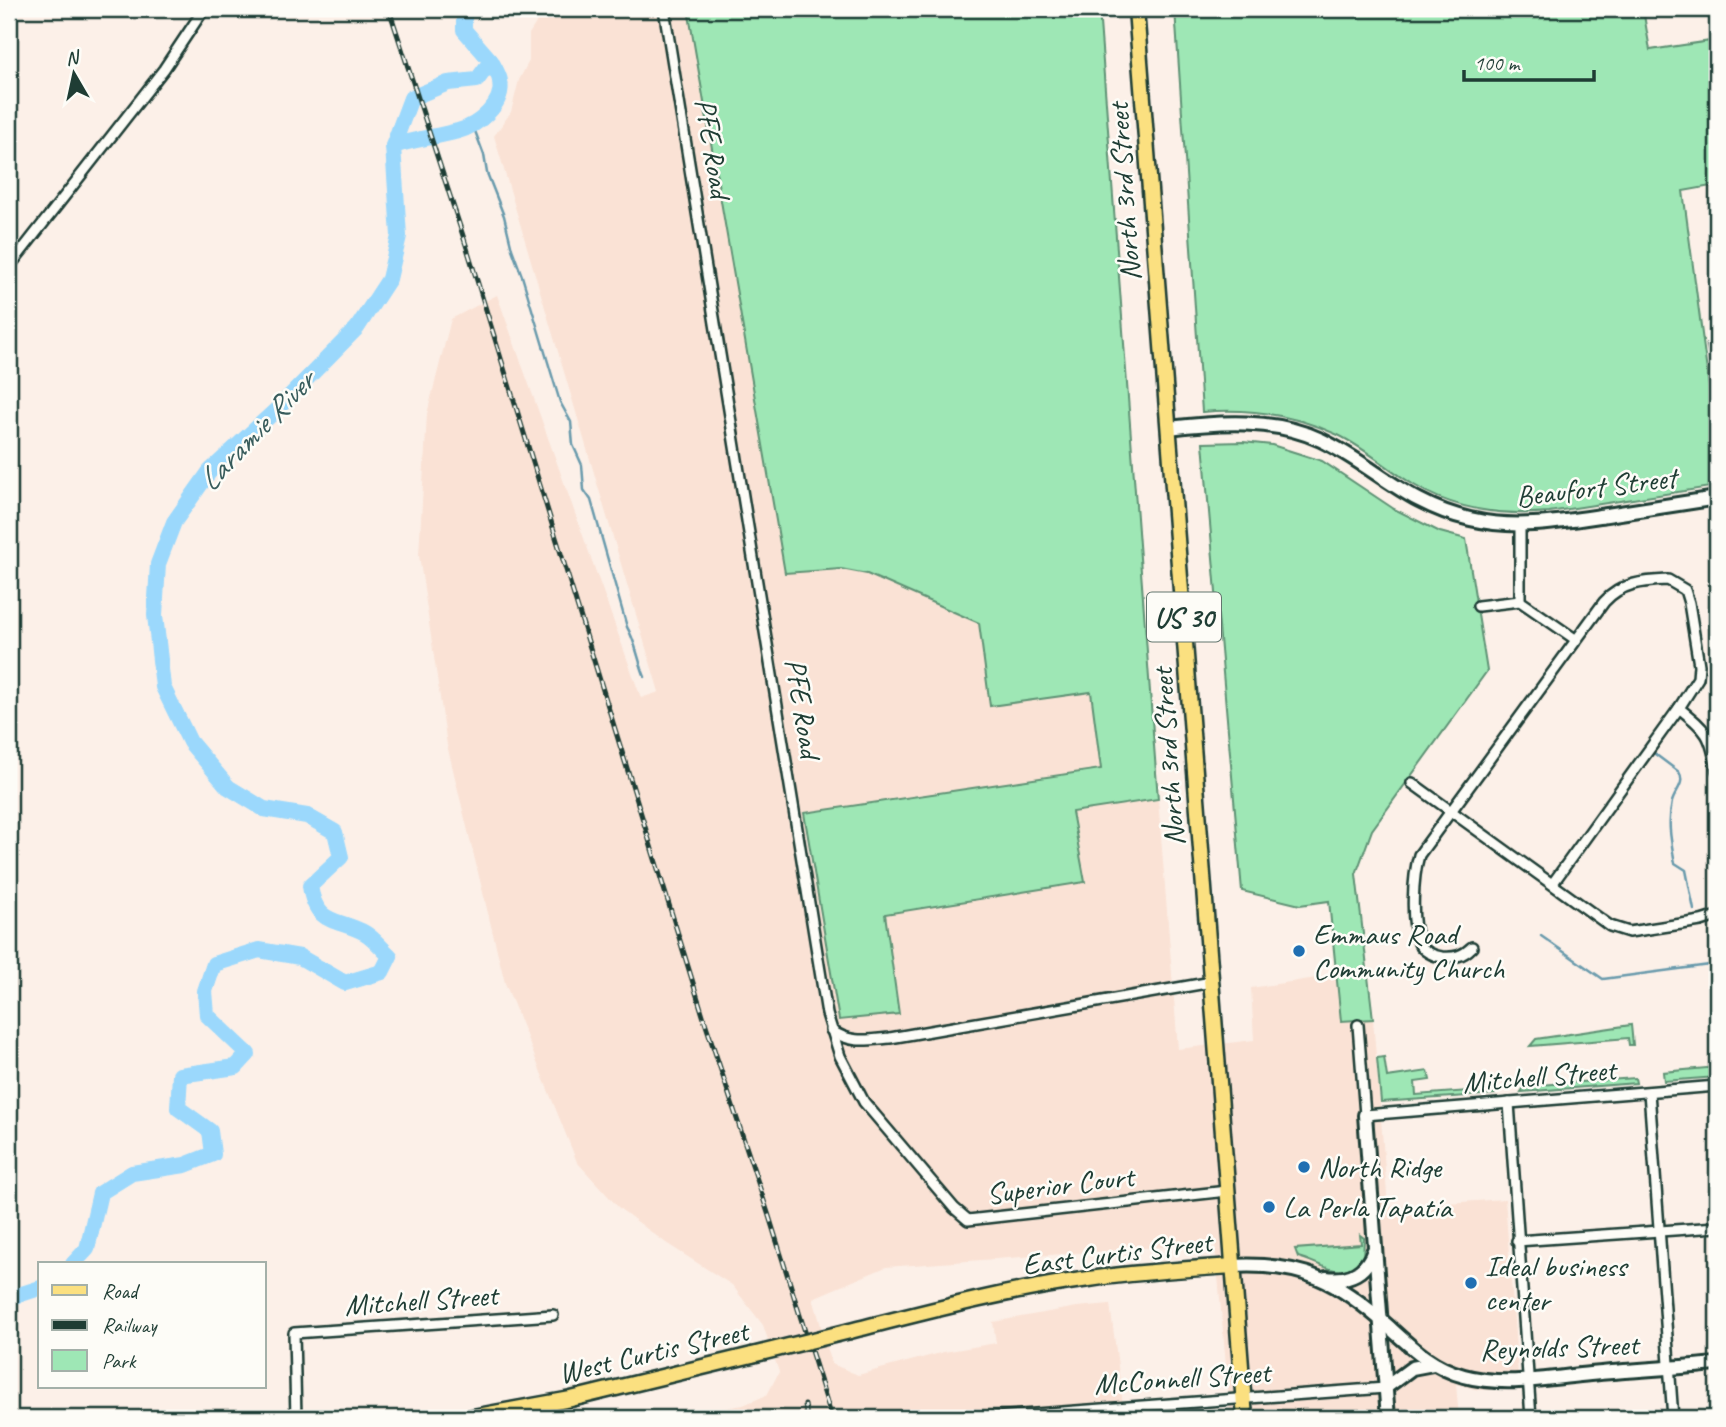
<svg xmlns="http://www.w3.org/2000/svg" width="1726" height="1427" font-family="Caveat,sans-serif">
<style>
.built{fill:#fae2d5;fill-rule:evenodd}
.green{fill:#9ee7b5;stroke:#5e9274;stroke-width:2}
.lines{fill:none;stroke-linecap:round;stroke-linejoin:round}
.stream{stroke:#699aac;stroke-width:2.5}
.river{stroke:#9bd8fc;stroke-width:16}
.street-casing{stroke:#1f3d34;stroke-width:14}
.secondary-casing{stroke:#1f3d34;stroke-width:18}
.primary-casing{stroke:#1f3d34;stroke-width:19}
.street{stroke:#fdfcf7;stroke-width:9}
.secondary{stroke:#fdfcf7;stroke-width:12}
.primary{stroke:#fbe080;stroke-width:14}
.rail-casing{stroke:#1f3d34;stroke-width:5}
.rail{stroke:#fdfcf7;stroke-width:2.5;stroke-dasharray:8;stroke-linecap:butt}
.primary-bridge-casing{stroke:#1f3d34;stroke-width:19;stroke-linecap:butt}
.primary-bridge{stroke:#fbe080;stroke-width:14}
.poi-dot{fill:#1f6fb2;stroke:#fdfcf7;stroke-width:2.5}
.labels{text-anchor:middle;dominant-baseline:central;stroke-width:5;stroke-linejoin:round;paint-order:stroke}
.shield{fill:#fdfcf7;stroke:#62766e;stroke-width:2}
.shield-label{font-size:28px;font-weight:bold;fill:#1f3d34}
.street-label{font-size:30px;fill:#1f3d34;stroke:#fdfcf7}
.poi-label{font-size:30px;fill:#1f3d34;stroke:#fdfcf7;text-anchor:start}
.water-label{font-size:32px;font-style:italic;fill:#385c5c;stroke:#fdfcf7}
</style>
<rect width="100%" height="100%" fill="#fcf0e8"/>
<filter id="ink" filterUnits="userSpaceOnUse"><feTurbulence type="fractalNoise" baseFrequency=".0143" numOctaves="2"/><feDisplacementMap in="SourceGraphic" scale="14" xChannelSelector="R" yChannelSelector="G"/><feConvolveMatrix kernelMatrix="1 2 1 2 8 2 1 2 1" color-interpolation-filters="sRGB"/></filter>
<g filter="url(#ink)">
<path class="built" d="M538,9H688L785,573L841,569L867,574L979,623L990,706L1091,692L1101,769L804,813L807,842L839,1019L899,1013L885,914L1085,882L1071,812L1158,799L1178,1049L1254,1040L1251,988L1336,975L1341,1021L1373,1019L1388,1207L1505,1199L1519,1390H1478L1456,1384L1459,1418H667L743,1405L767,1395L779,1372L763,1325L732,1285L666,1243L619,1208L577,1162L505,983L447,745L419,555L427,414L451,319L497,295L641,698L659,692L494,136L511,112L519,80L529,61V34L536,23ZM1215,1243L1230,1409L1124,1413L1110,1304L1077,1307L993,1322L996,1343L944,1352L858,1375L832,1364L813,1298L886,1267Z"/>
<g class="green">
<polygon points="688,9 1099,9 1158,799 1072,812 1085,882 885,914 899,1014 839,1020 804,813 1101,769 1091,692 990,706 979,623 867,574 841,569 785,573"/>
<path d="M1175,9H1643L1650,50L1717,40V185L1683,191L1717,447V486L1549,512C1503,516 1455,510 1414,485C1388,469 1365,448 1338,435C1294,414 1249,408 1202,412Z"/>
<polygon points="1243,442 1272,445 1322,461 1394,509 1440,532 1466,539 1487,671 1372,830 1356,874 1373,1019 1341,1021 1329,901 1300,905 1242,891 1203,443"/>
<polygon points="1631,1025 1633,1045 1629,1045 1628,1038 1530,1046 1536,1039"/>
<polygon points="1384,1057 1387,1077 1428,1071 1430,1080 1415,1082 1416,1095 1495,1089 1495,1094 1381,1102 1377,1058"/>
<polygon points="1717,1067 1717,1077 1664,1081 1663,1072"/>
<polygon points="1635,1078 1636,1083 1521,1092 1525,1086"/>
<path d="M1360,1235L1364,1238L1363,1259C1346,1284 1321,1263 1298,1257L1295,1249L1361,1244Z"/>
</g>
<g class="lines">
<g class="stream">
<path d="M472,123L484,155L487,173L504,216L512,249L522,276L560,402L571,422L573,445L582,465L584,490L591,500L627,627C636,642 638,661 645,677"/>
<path d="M1651,751L1679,772C1686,783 1675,791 1672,802C1667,824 1671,841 1675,863L1686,870L1694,910"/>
<polyline points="1541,936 1603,979 1717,964"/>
</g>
<g class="river">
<path d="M393,146C415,139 436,137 458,131C477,126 505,104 500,81C499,74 494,67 491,61"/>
<path d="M73,1264L87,1249L100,1193L132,1173L185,1165L213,1154L210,1131L178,1108L180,1075L236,1067L248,1054L207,1015L205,991L214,964L259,950L300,957L345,983L382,972L390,956C382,949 374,938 365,933C337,918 316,926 310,886L341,857L335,832L307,816L264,809L228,787L190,742L163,687L155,615L158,564L174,522L210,471L276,410L357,328L389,279L399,236L393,146L411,98L448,83L477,80L491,61L464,30V9"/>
<polyline points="9,1298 40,1288"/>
</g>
<defs>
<g id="street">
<polyline points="664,9 827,1014 840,1056 864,1102 954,1208 968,1220 1227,1191"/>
<polyline points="9,267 164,69 204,9"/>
<polyline points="1717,344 1713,345 1717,370"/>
<polyline points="1520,526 1520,601"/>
<polyline points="1478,606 1520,601 1575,639"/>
<path d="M1679,708C1707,731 1711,734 1717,771"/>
<polyline points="1412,783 1610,926 1629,932 1701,921 1717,916"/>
<path d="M1472,947C1463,956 1455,958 1442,957C1433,956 1423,951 1419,943C1410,922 1413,876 1419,855L1604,602C1621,583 1643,581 1668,580L1685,590L1689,603L1699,665L1698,678L1679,708L1553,883"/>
<polyline points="1358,1025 1365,1115 1717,1086"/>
<path d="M831,1030C850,1044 868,1040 890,1038L1212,982"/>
<polyline points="1649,1092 1673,1418"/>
<polyline points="1509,1103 1531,1418"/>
<polyline points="1517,1241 1717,1227"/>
<polyline points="296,1418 294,1333 553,1315"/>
<polyline points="982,1418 1385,1388"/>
</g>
<g id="secondary">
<path d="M1169,428C1219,422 1274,418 1321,440C1375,466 1407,505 1470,519C1517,530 1560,522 1607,515C1644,509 1680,504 1717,498"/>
<polyline points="1365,1115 1388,1418"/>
<path d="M1232,1266C1303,1262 1338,1281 1389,1327C1412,1348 1433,1368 1464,1376C1504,1387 1549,1378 1590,1374C1633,1370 1675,1368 1717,1364"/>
<path d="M1326,1278C1349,1281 1366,1273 1374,1250"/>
<polyline points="1385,1388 1412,1368 1433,1364"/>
</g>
<g id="primary">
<polyline points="1136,9 1245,1418"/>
<path d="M850,1331C929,1311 1008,1290 1089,1279C1137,1272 1185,1269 1232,1266"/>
<polyline points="467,1418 571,1399 752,1355"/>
</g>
</defs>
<use href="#street" class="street-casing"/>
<use href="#secondary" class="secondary-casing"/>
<use href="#primary" class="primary-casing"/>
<use href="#street" class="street"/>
<use href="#secondary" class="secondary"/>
<use href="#primary" class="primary"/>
<defs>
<g id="rail">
<polyline points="389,9 467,248 706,1025 768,1213 832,1418"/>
<polyline points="805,1405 807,1418"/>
</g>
</defs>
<use href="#rail" class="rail-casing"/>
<use href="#rail" class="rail"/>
<defs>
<polyline id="primary-bridge" points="752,1355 850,1331"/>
</defs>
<use href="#primary-bridge" class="primary-bridge-casing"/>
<use href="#primary-bridge" class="primary-bridge"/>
</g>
</g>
<g class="poi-dot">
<circle cx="1299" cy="951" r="7"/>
<circle cx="1304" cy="1167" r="7"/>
<circle cx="1269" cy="1207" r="7"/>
<circle cx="1471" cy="1283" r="7"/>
</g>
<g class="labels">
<rect class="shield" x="1147" y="592.5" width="74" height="49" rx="5"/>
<g class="shield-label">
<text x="1184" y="617">US 30</text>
</g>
<g class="street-label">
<text transform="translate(713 148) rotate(81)">PFE Road</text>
<text transform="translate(1124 192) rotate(-94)">North 3rd Street</text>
<text transform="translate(1596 487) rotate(-7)">Beaufort Street</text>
<text transform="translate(803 708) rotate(81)">PFE Road</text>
<text transform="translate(1168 757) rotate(-94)">North 3rd Street</text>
<text transform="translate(1539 1076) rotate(-5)">Mitchell Street</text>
<text transform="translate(1060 1185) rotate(-7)">Superior Court</text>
<text transform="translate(1117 1253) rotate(-7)">East Curtis Street</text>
<text transform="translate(421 1300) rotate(-4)">Mitchell Street</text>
<text transform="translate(1559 1347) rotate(-2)">Reynolds Street</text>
<text transform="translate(653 1352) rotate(-13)">West Curtis Street</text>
<text transform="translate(1182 1378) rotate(-4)">McConnell Street</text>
</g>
<g class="poi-label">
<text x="1313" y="934">Emmaus Road<tspan x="1313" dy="34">Community Church</tspan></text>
<text x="1318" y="1167">North Ridge</text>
<text x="1283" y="1207">La Perla Tapatía</text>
<text x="1485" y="1266">Ideal business<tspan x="1485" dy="34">center</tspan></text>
</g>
<g class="water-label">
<text transform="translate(256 431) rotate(-46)">Laramie River</text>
</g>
</g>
<rect width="1726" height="1427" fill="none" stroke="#fdfcf7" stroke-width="35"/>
<rect x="18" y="18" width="1691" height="1392" fill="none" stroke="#1f3d34" stroke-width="2.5" filter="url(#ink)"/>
<rect x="38" y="1262" width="228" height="126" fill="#fdfcf7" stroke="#a4b0a9" stroke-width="2"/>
<rect x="52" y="1285" width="35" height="10" fill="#fbe080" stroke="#a4b0a9" stroke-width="2"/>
<text x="102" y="1298" font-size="21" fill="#1f3d34">Road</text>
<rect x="52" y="1320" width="35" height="10" fill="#1f3d34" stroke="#a4b0a9" stroke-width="2"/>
<text x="102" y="1332" font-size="21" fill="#1f3d34">Railway</text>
<rect x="52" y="1350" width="35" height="21" fill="#9ee7b5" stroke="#a4b0a9" stroke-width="2"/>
<text x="102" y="1368" font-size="21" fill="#1f3d34">Park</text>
<g transform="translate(74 74) rotate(351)" stroke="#fdfcf7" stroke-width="5" paint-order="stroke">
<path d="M0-5L12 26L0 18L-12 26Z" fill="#1f3d34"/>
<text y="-10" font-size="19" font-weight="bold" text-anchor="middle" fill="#1f3d34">N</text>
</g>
<path d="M1464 70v10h130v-10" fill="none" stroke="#1f3d34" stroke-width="3.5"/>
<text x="1474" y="70" font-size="21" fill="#1f3d34" stroke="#fdfcf7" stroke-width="5" paint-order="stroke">100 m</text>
</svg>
